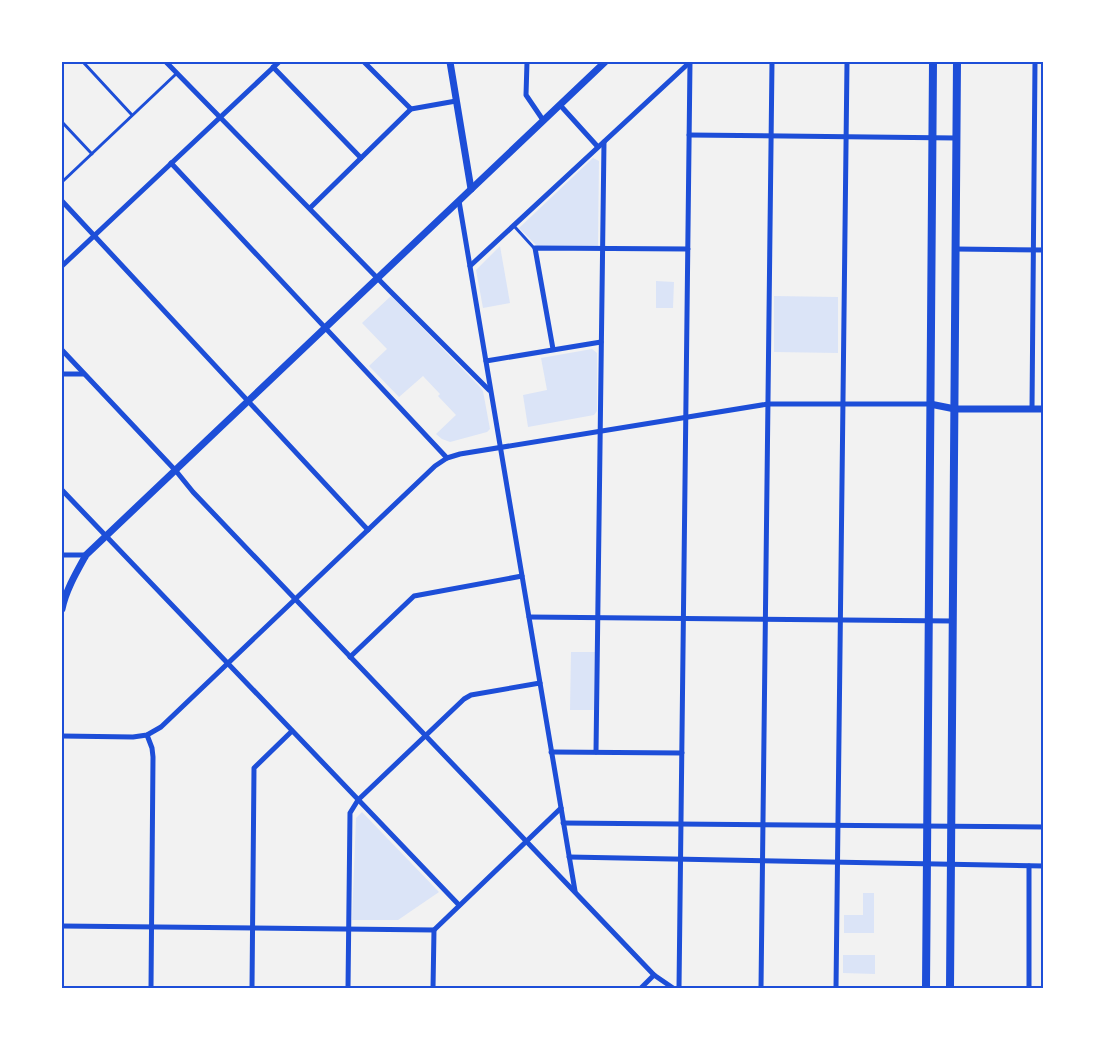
<svg xmlns="http://www.w3.org/2000/svg" width="1105" height="1050" font-family="'Nunito Sans',sans-serif">
<style>
.green{fill:#dbe4f7}
.lines{fill:none;stroke-linecap:round;stroke-linejoin:round}
.service{stroke:#1d4ed8;stroke-width:3}
.minor{stroke:#1d4ed8;stroke-width:5}
.tertiary{stroke:#1d4ed8;stroke-width:7}
.secondary{stroke:#1d4ed8;stroke-width:8}
.neatline{fill:none;stroke:#1d4ed8;stroke-width:2}
</style>
<rect width="100%" height="100%" fill="#f2f2f2"/>
<g class="green">
<polygon points="593,158 599,161 598,246 537,246 519,228"/>
<polygon points="500,246 510,303 483,308 476,270"/>
<polygon points="656,281 674,282 673,308 656,308"/>
<polygon points="391,296 480,387 483,391 490,429 487,432 450,442 442,439 436,434 456,415 438,396 440,394 423,376 399,397 369,366 387,349 362,323"/>
<polygon points="774,296 838,297 838,353 774,352"/>
<polygon points="592,349 597,353 597,411 594,415 528,427 523,395 547,390 541,358"/>
<polygon points="571,652 595,652 594,710 570,710"/>
<polygon points="362,812 439,892 398,920 352,920 356,818"/>
<polygon points="863,893 874,893 874,933 844,933 844,915 863,915"/>
<polygon points="843,955 875,955 875,974 843,973"/>
</g>
<g class="lines">
<g class="service">
<polyline points="83,62 132,115"/>
<polyline points="62,122 92,154"/>
<polyline points="62,182 176,74"/>
<polyline points="514,226 534,248"/>
</g>
<g class="minor">
<polyline points="166,62 390,291 489,390"/>
<polyline points="364,62 411,109"/>
<polyline points="527,62 526,95 543,120"/>
<polyline points="273,67 361,158"/>
<polyline points="560,105 598,147"/>
<polyline points="689,135 956,138"/>
<polyline points="171,163 447,458"/>
<polyline points="62,201 368,530"/>
<polyline points="459,201 575,891"/>
<polyline points="310,208 411,109 456,101"/>
<polyline points="955,249 1044,250"/>
<polyline points="62,266 279,62"/>
<polyline points="470,266 690,62"/>
<polyline points="553,349 535,248 688,249"/>
<polyline points="62,350 176,471 193,492 654,975 673,988"/>
<polyline points="486,361 601,342"/>
<polyline points="62,374 83,374"/>
<polyline points="1032,409 1035,62"/>
<polyline points="62,490 459,905"/>
<polyline points="62,555 86,555"/>
<polyline points="529,617 953,621"/>
<polyline points="350,657 414,596 522,576"/>
<polyline points="147,735 152,748 153,757 151,988"/>
<polyline points="62,736 133,737 147,735 161,727 435,466 447,458 460,454 768,404 930,404"/>
<polyline points="551,752 682,753"/>
<polyline points="596,752 604,142"/>
<polyline points="563,823 1044,827"/>
<polyline points="569,857 1044,866"/>
<polyline points="1029,866 1029,988"/>
<polyline points="62,926 434,930 561,808"/>
<polyline points="252,988 254,768 292,731"/>
<polyline points="348,988 350,813 358,800 464,699 471,695 540,683"/>
<polyline points="433,988 434,930"/>
<polyline points="641,988 654,975"/>
<polyline points="679,988 690,62"/>
<polyline points="761,988 772,62"/>
<polyline points="836,988 847,62"/>
</g>
<g class="tertiary">
<polyline points="450,62 471,189"/>
<polyline points="930,404 955,409 1044,409"/>
<path d="M62,609C66,590 76,573 86,555L605,62"/>
</g>
<g class="secondary">
<polyline points="926,988 933,62"/>
<polyline points="950,988 957,62"/>
</g>
</g>
<rect width="1105" height="1050" fill="none" stroke="#ffffff" stroke-width="126"/>
<rect x="63" y="63" width="979" height="924" class="neatline"/>
</svg>
